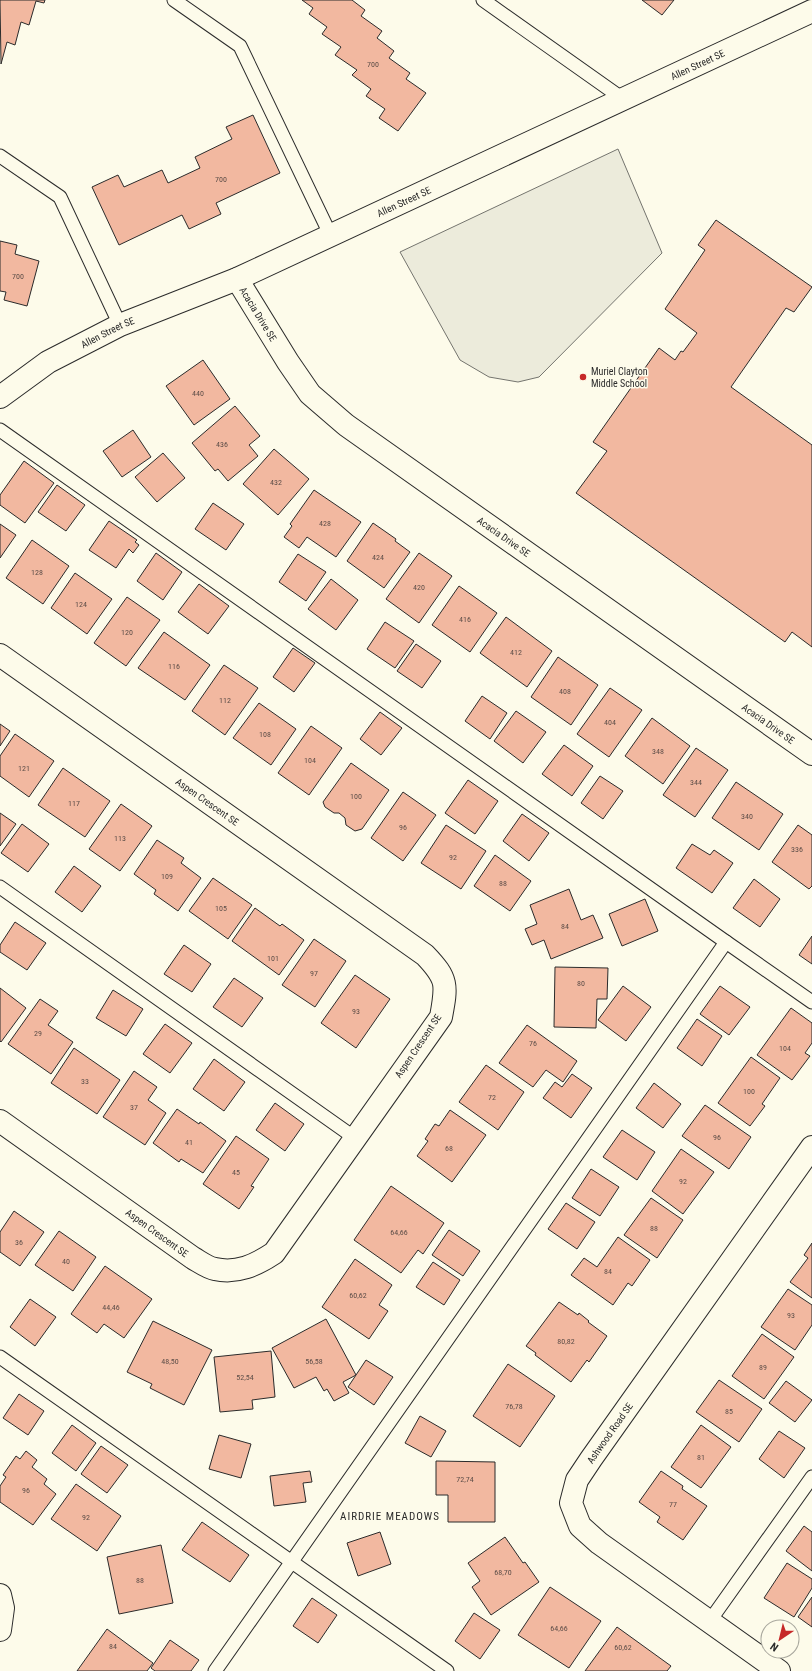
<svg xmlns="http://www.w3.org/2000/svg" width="812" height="1671" font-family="'Roboto Condensed',sans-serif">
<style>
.green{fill:#ecebdb;stroke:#74746e}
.building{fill:#f2b8a0;stroke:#2b2b2b}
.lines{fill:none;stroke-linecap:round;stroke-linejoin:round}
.lane-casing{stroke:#2b2b2b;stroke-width:15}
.street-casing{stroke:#2b2b2b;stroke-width:24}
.secondary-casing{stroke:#2b2b2b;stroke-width:24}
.lane{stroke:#fdfbea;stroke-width:13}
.street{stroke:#fdfbea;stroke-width:22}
.secondary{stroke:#fdfbea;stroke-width:22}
.poi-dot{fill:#c62828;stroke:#fdfbea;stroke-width:1.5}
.labels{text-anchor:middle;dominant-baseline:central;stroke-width:3;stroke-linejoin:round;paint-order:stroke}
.number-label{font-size:8px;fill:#5d4e48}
.street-label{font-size:10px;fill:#2b2b2b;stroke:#fdfbea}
.poi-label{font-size:10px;fill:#2b2b2b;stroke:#fdfbea;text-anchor:start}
.neighbourhood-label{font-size:11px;letter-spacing:1px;fill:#2b2b2b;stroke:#fdfbea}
</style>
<rect width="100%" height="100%" fill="#fdfbea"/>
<polygon class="green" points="618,149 662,253 539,377 518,382 489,377 460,360 400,252"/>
<g class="building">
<polygon points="0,0 45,0 44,3 36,1 29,25 21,22 15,45 7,42 1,64"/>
<polygon points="302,0 352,0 365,10 361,16 382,31 377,38 394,51 389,58 410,73 406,79 426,93 398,131 379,118 385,109 366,96 371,89 352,75 357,70 335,55 341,47 322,34 327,27 309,14 313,8"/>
<polygon points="642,0 674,0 662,15"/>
<polygon points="253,115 280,173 216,203 221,214 189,229 182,215 119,245 92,187 118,175 124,187 162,170 168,183 200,168 195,157 232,139 226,127"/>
<polygon points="716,220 812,287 794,312 786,308 731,387 812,445 812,647 792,632 785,642 576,493 607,451 593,442 659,348 675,360 681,351 683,352 697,333 665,309 705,250 698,245"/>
<polygon points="0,241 17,245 15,254 39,261 27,306 4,300 6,292 0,291"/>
<polygon points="203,360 230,399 194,425 166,386"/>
<polygon points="235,406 260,436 249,445 258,456 228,481 218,469 215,471 192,443"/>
<polygon points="133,430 151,457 122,477 103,451"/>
<polygon points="274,449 309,479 278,515 243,484"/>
<polygon points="163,453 185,478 157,502 135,477"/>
<polygon points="24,461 54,483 25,523 0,505 0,495"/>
<polygon points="57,485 85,505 66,531 38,512"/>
<polygon points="314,490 361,522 336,557 307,537 299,548 284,537 292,526 290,524"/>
<polygon points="213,503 244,524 226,550 195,529"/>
<polygon points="109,521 137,540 135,542 139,545 133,553 129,549 116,568 89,550"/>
<polygon points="373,523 396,539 395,541 410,552 384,588 347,561"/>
<polygon points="0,524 16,535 0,558"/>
<polygon points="32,540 69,566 43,604 6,578"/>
<polygon points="156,553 182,572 163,600 137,581"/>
<polygon points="419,553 452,576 419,623 386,599"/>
<polygon points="298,554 326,572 306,601 279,582"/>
<polygon points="75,573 112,599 87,634 51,608"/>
<polygon points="331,579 358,600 336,630 308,609"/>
<polygon points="199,584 229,606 208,634 178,612"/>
<polygon points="459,586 497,613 470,652 432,625"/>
<polygon points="127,597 160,620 126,666 94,643"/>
<polygon points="506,617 552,651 527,687 480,653"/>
<polygon points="385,622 414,641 395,668 367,649"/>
<polygon points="164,632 210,665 185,700 138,668"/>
<polygon points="416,644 441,661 422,688 397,671"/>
<polygon points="293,648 315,663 294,692 273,677"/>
<polygon points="558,657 598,685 571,725 531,697"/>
<polygon points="224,665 258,688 225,735 192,711"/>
<polygon points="610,688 642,710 609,757 577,734"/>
<polygon points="482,696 507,713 490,739 465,721"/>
<polygon points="259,703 296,729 271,765 233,738"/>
<polygon points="516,711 546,732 523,763 494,741"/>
<polygon points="380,712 402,728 381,755 360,739"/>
<polygon points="652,718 690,746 663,784 625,756"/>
<polygon points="0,724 10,731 0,746"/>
<polygon points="311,726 342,748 309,795 278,773"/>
<polygon points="15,734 54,761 29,797 0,776 0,756"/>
<polygon points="564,745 593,766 572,796 542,774"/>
<polygon points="696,748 728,770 695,817 663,795"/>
<polygon points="351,763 389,790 362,829 355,831 346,825 345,818 339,813 334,813 325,807 323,802"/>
<polygon points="63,768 110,801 85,837 38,805"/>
<polygon points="600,776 623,791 603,819 581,803"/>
<polygon points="468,780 498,801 475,834 445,813"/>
<polygon points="736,782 783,814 759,850 712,818"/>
<polygon points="403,792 436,815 403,861 371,838"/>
<polygon points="121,804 152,826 120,871 89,849"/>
<polygon points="0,813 16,824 0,846"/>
<polygon points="522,814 549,833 529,861 503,841"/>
<polygon points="22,824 49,844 28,872 1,853"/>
<polygon points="446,825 486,851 461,889 421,863"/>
<polygon points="798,825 812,835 812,886 809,889 772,862"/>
<polygon points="157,840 184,858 181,863 201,878 178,911 154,894 156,890 134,874"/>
<polygon points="692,844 710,855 714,850 733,863 712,893 676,868"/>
<polygon points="495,855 531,881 510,911 474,886"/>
<polygon points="74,866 101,886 82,912 55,892"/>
<polygon points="213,878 252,905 228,939 189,911"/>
<polygon points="754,879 780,899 760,927 733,908"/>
<polygon points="569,889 581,920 593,915 603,938 551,959 544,940 532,945 525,929 537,924 530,905"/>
<polygon points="645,899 658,931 622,946 609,914"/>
<polygon points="255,908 280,926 282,924 304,940 279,975 232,941"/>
<polygon points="15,922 46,943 27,970 0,952 0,945"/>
<polygon points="812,936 812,964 799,955"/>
<polygon points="314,939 346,961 315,1007 282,985"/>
<polygon points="184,945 211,964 192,992 164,974"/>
<polygon points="555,967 608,968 607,999 597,999 596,1028 554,1027"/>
<polygon points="355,975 390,999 356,1048 321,1023"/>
<polygon points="234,978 263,998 242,1027 213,1007"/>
<polygon points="623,986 651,1007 626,1041 598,1020"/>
<polygon points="720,986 750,1007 729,1035 700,1014"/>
<polygon points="0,988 26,1008 1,1042 0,1041"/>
<polygon points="113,990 143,1009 126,1036 96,1018"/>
<polygon points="40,999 58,1011 48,1025 73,1042 51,1074 8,1044"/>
<polygon points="791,1008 812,1023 812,1043 805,1053 810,1056 792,1080 757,1055"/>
<polygon points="697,1019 722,1036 702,1066 677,1048"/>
<polygon points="165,1024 192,1043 170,1073 143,1054"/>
<polygon points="527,1025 577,1061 563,1082 546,1070 533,1087 499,1063"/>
<polygon points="74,1048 120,1080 97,1114 51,1083"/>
<polygon points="751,1057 780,1078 762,1104 765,1106 750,1126 718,1103"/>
<polygon points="214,1059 245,1082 224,1111 193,1089"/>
<polygon points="486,1065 524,1092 498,1130 459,1102"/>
<polygon points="134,1071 157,1087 148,1100 166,1113 145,1145 103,1117"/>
<polygon points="572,1074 592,1088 571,1118 543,1098 555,1082 562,1087"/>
<polygon points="654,1083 681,1104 663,1128 636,1108"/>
<polygon points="275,1103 304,1124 285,1151 256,1130"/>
<polygon points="705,1105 751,1137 729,1169 682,1136"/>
<polygon points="177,1109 199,1124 200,1122 226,1141 203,1173 181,1159 179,1162 153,1143"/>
<polygon points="450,1110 486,1135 452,1182 417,1156 428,1141 425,1139 435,1124 439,1126"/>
<polygon points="622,1130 655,1152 637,1180 603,1157"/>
<polygon points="236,1136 269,1159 251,1186 254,1187 239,1209 203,1184"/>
<polygon points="681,1149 714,1172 683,1214 652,1191"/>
<polygon points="591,1169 619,1187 600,1216 572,1198"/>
<polygon points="391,1186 444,1223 423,1254 418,1250 401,1273 354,1240"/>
<polygon points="651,1198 683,1220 657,1258 624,1235"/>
<polygon points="566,1203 595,1222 577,1249 548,1229"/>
<polygon points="14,1211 44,1232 20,1266 0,1252 0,1232"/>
<polygon points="449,1230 480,1251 463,1276 432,1255"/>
<polygon points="59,1231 96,1257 73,1291 35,1265"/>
<polygon points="618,1237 650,1260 632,1286 628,1283 613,1305 571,1275 584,1258 597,1267"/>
<polygon points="812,1243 812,1298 790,1282 808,1258 804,1255"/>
<polygon points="355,1259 392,1285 379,1305 388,1311 369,1339 322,1307"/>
<polygon points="433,1262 460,1280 444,1305 416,1287"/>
<polygon points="105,1266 152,1299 124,1338 104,1324 97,1333 71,1314"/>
<polygon points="788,1289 812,1305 812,1325 795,1350 761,1327"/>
<polygon points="30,1299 56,1317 35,1346 10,1327"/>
<polygon points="559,1302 578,1315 579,1313 589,1321 588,1322 607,1336 589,1362 587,1360 571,1382 535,1355 536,1353 526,1346"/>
<polygon points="326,1319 356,1375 343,1382 349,1393 334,1401 327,1389 324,1391 316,1377 294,1388 272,1348"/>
<polygon points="153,1321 212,1350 184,1405 150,1388 152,1384 127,1372"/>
<polygon points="762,1334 794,1357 764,1399 732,1376"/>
<polygon points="271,1351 275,1397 252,1400 253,1409 220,1412 214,1357"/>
<polygon points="366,1360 393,1377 374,1405 348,1387"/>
<polygon points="508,1364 555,1396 520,1447 473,1416"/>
<polygon points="719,1380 762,1409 739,1442 696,1412"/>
<polygon points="786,1381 812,1400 795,1422 769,1403"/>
<polygon points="19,1394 44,1411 28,1435 3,1418"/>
<polygon points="420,1416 446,1431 431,1457 405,1443"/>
<polygon points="72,1425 96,1443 76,1471 52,1453"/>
<polygon points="701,1425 731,1447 701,1488 671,1467"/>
<polygon points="779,1431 805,1448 784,1478 759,1459"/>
<polygon points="219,1435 251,1444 241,1478 209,1469"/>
<polygon points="101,1446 128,1465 107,1493 81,1474"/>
<polygon points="26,1451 37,1460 32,1467 47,1479 44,1484 56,1494 33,1525 0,1502 0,1486 6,1477 3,1475 16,1456 20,1459"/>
<polygon points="436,1461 495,1462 495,1522 448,1522 448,1495 436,1495"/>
<polygon points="310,1471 312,1482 303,1483 306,1502 274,1506 270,1476"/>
<polygon points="661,1471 683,1486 682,1489 707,1506 683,1540 657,1522 660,1517 639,1502"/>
<polygon points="76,1484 121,1516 97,1551 51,1519"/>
<polygon points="202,1522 249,1555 230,1582 182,1550"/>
<polygon points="804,1526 812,1532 812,1571 786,1551"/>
<polygon points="380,1532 391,1564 358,1576 347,1543"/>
<polygon points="505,1537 523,1563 525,1562 539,1582 491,1615 472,1587 480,1581 468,1563"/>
<polygon points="161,1545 173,1603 119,1614 107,1557"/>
<polygon points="787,1563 812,1579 812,1588 794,1617 764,1598"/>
<polygon points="550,1587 601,1621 569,1668 518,1635"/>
<polygon points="812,1597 812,1627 798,1617"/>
<polygon points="312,1598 337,1615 318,1643 293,1626"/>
<polygon points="474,1613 500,1630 480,1659 455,1641"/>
<polygon points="617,1627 671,1666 667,1671 585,1671"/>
<polygon points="107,1629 153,1663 147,1671 77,1671"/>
<polygon points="170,1640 199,1660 191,1671 155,1671 151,1668"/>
</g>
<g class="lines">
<defs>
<g id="lane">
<polyline points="174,0 240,46 330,234"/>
<polyline points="483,0 623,99"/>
<polyline points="0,156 60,197 120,325"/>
<polyline points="0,430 726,942 215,1671"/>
<polyline points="0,887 355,1138"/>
<polyline points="726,942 812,1002"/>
<polyline points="0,1357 447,1671"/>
<polyline points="709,1622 812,1477"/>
</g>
<g id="street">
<path id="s1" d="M237,279L288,362L310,394L346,425L812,754"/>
<path id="s2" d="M0,655L425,955C448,979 447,985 441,1017L274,1253C256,1265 237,1274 215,1269C208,1268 200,1262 193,1258L0,1121"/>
<polyline points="0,1595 3,1608 0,1630"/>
<path id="s3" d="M779,1671L599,1543L580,1526L571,1503L577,1480L591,1459L812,1147"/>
</g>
<g id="secondary">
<path id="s4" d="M0,397L48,362L120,325L237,279L812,11"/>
</g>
</defs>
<use href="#lane" class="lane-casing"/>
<use href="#street" class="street-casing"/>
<use href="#secondary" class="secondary-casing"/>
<use href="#lane" class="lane"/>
<use href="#street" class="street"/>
<use href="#secondary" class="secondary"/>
</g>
<circle class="poi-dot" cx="583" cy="377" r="4"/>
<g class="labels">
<g class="number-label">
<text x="373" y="64">700</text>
<text x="221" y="179">700</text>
<text x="18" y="276">700</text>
<text x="198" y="393">440</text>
<text x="222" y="444">436</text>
<text x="276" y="482">432</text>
<text x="325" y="523">428</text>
<text x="378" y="557">424</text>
<text x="37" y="572">128</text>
<text x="419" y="587">420</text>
<text x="81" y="604">124</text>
<text x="465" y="619">416</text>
<text x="127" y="632">120</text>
<text x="516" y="652">412</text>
<text x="174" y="666">116</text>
<text x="565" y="691">408</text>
<text x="225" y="700">112</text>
<text x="610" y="722">404</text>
<text x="265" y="734">108</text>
<text x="658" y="751">348</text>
<text x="310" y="760">104</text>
<text x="24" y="768">121</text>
<text x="696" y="782">344</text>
<text x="356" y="796">100</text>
<text x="74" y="803">117</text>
<text x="747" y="816">340</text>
<text x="403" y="827">96</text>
<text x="120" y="838">113</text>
<text x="797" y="849">336</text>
<text x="453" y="857">92</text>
<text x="167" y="876">109</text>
<text x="503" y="883">88</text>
<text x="221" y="908">105</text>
<text x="565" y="926">84</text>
<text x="273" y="958">101</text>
<text x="314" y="973">97</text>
<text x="581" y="983">80</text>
<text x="356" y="1011">93</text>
<text x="38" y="1033">29</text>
<text x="533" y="1043">76</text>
<text x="785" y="1048">104</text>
<text x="85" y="1081">33</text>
<text x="749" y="1091">100</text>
<text x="492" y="1097">72</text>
<text x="134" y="1107">37</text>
<text x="717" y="1137">96</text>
<text x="189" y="1142">41</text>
<text x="449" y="1148">68</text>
<text x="236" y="1172">45</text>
<text x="683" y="1181">92</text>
<text x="654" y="1228">88</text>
<text x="399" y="1232">64,66</text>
<text x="19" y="1242">36</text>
<text x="66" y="1261">40</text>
<text x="608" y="1271">84</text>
<text x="358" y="1295">60,62</text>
<text x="111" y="1307">44,46</text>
<text x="791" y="1315">93</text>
<text x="566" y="1341">80,82</text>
<text x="170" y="1361">48,50</text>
<text x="314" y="1361">56,58</text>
<text x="763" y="1367">89</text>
<text x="245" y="1377">52,54</text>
<text x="514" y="1406">76,78</text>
<text x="729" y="1411">85</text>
<text x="701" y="1457">81</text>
<text x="465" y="1479">72,74</text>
<text x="26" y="1490">96</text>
<text x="673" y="1504">77</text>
<text x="86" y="1517">92</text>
<text x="503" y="1572">68,70</text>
<text x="140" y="1580">88</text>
<text x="559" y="1628">64,66</text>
<text x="113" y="1646">84</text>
<text x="623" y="1647">60,62</text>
</g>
<g class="street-label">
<text stroke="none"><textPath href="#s4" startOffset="774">Allen Street SE</textPath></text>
<text stroke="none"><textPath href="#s4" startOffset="450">Allen Street SE</textPath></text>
<text stroke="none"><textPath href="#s1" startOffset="41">Acacia Drive SE</textPath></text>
<text stroke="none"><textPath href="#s4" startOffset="126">Allen Street SE</textPath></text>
<text stroke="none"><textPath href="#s1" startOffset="377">Acacia Drive SE</textPath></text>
<text stroke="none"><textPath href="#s1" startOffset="701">Acacia Drive SE</textPath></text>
<text stroke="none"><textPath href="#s2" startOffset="254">Aspen Crescent SE</textPath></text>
<text transform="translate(418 1046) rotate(-56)">Aspen Crescent SE</text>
<text transform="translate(157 1233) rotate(36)">Aspen Crescent SE</text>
<text stroke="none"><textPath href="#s3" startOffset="352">Ashwood Road SE</textPath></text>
</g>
<g class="poi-label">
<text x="591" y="371">Muriel Clayton<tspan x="591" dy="12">Middle School</tspan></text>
</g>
<g class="neighbourhood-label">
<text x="390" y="1516">AIRDRIE MEADOWS</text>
</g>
</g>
<g transform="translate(780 1639) rotate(215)"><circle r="19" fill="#fdfbea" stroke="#a9a89e"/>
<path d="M0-3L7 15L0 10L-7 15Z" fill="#c62828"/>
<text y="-6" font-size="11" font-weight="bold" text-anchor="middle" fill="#2b2b2b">N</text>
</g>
</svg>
